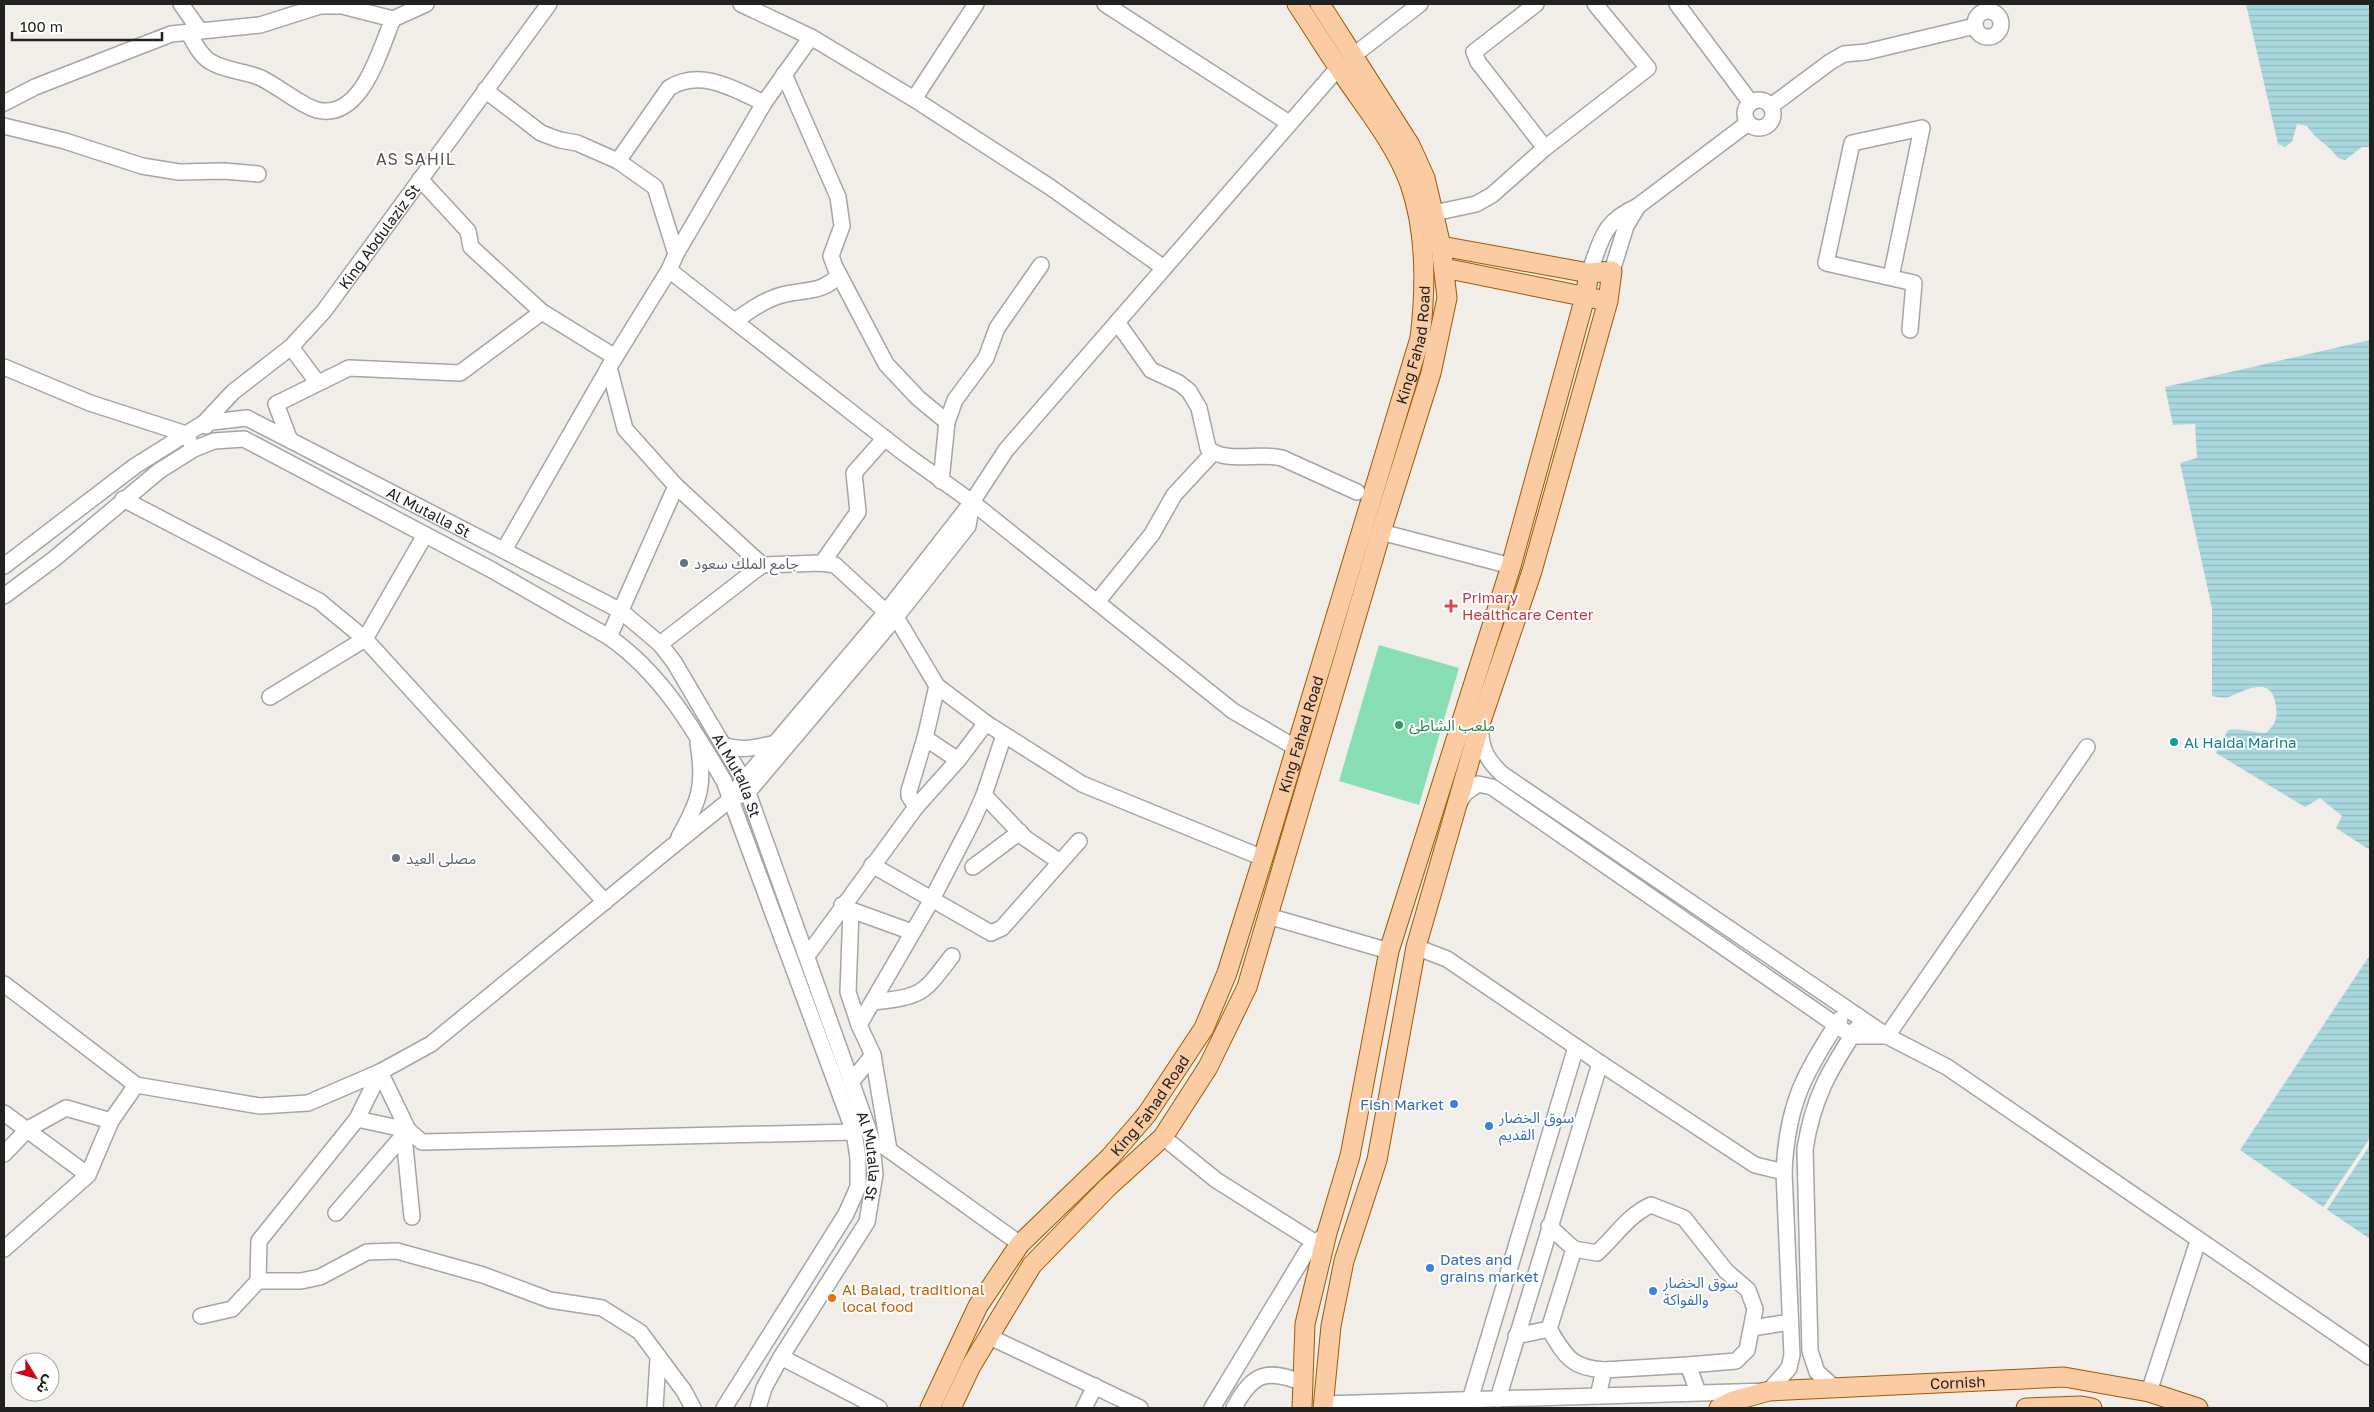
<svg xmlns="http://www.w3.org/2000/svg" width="2374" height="1412" font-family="'Golos Text','Noto Sans Arabic',sans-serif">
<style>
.pitch{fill:#88deb4}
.water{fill:url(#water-rules)}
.pier{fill:#f1ede8}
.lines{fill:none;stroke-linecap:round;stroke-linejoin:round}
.minor-casing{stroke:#a5a5a5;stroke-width:18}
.major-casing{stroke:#9c5a02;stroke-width:21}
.minor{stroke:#fff;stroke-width:15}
.major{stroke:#fbcca3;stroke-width:19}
.worship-dot{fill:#6b7280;stroke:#fff;stroke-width:2}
.health-dot{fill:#e0444e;stroke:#fff;stroke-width:2}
.leisure-dot{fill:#2e9e5b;stroke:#fff;stroke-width:2}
.culture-dot{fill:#0f9aa8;stroke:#fff;stroke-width:2}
.shop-dot{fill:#3f7fe0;stroke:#fff;stroke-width:2}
.food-dot{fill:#e8710a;stroke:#fff;stroke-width:2}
.labels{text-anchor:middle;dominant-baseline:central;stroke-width:4;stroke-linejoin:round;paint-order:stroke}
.street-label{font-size:15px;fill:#212121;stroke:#fff}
.worship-label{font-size:15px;fill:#5b616d;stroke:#fff;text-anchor:start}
.health-label{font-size:15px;fill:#be3a42;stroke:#fff;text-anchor:start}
.leisure-label{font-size:15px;fill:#27864d;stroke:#fff;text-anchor:start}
.culture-label{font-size:15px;fill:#0d838f;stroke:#fff;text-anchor:start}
.shop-label{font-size:15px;fill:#366cbe;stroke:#fff;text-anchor:start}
.food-label{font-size:15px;fill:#c56008;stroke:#fff;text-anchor:start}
.neighbourhood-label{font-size:16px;letter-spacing:1px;fill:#545454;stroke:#fff}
</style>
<defs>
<pattern id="water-rules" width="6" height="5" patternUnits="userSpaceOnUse" patternTransform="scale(1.25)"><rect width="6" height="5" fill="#a9d7de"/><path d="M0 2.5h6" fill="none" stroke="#91b8be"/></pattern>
</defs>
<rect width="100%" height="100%" fill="#f1ede8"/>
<polygon class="pitch" points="1379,645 1459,668 1419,805 1339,781"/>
<g class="water">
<path d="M2246,4H2370V147H2362L2345,160L2338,158C2329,145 2315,139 2307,126L2297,124L2292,142L2285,147L2278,144Z"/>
<path d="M2370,340V850L2336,828L2342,816L2320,798L2305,807L2216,753L2228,730C2242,728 2253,733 2266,733C2275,725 2278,718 2276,706C2272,675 2248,689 2231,696C2226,699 2218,697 2212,696V608L2180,463L2197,458L2195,424L2173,425L2165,387Z"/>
<polygon points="2370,955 2370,1239 2240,1150"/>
</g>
<polygon class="pier" points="2370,1138 2370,1145 2326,1211 2322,1209"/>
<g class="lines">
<defs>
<g id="minor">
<polyline points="181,4 200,31"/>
<polyline points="741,4 811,37 914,99 1050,187 1164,268"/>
<polyline points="1105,4 1289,123"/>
<polyline points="1536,4 1474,52 1478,62 1545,148"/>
<polyline points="1677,4 1751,103"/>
<circle cx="1988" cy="24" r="13"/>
<path d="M188,32C194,42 200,56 211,62C226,71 245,71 261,78C278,86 301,106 317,110C362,121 380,49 393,19"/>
<polyline points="1354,55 1420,4"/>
<polyline points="784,74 838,197 842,226 831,256 835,267 886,364 918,398 947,422"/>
<polyline points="485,90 541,133 560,140 577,143 618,161 655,187 676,254"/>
<polyline points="914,99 976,4"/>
<circle cx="1759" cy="114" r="14"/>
<polyline points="4,103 35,87 171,34 260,25 320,6 342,6 393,19 426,4"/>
<polyline points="1771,106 1830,62 1844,54 1866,52 1975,26"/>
<polyline points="4,126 65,141 142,166 179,172 224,171 258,174"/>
<path d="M618,161L669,88C701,68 734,89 764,103"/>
<polyline points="1638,206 1748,123"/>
<polyline points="1434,213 1476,204 1492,195 1545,148 1648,68 1595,4"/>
<polyline points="669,270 905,454 972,502 1233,711 1298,749"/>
<path d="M1589,273C1602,239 1602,222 1638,206L1626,226L1612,271"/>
<polyline points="1891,277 1922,128 1852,143 1826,263 1914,283 1910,330"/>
<polyline points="542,312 615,357"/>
<path d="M735,321C750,310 767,298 786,294C808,289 822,293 839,275"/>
<path d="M1117,322L1151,370L1179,383L1189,391L1199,408L1208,448C1224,464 1260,452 1282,458L1357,492"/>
<polyline points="291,347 317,382"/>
<polyline points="4,367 90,403 186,434 189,440"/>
<polyline points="609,367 625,429 676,486 609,637"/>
<path id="s1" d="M206,426L204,423L233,392L291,347L324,311L549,4"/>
<polyline points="289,438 276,404 349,368 460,373 542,312 471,247 468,231 420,179"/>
<polyline points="941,481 947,422 955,400 986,358 997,328 1041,265"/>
<polyline points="676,486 762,565"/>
<polyline points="123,499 319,601 365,639 270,697"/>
<polyline points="1381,532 1511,566"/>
<polyline points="425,535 365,639 605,902"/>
<polyline points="504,550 609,367 669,270 676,254 764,103 811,37"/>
<polyline points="822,563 858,512 854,473 885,438"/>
<path id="s2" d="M4,566L135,466L186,434L204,423L247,418L621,611L660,644L674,662L743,779L871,1137L875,1174L867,1222L781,1357L764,1388L758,1408"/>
<path d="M4,596L54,559L159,471L194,449L214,441L244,439L492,570L609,637C661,673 693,728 724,781L854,1132L858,1158V1187L846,1214L724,1408"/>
<polyline points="1097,602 1152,534 1174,495 1213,453"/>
<polyline points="896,617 937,686 986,723 1082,784 1263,858"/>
<polyline points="660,644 762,565 822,563 835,565 886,612"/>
<polyline points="925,738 958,760"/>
<path d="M723,745C742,752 757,747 776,743"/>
<polyline points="2087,747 1887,1036 1947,1067 2370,1357"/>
<polyline points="739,786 886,612 972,502 1006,450 1338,68"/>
<polyline points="984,795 1025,838 1060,862"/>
<path d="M1459,803L1465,793L1478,784L1492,787L1852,1036H1887L1502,774C1488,761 1480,748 1481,729"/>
<polyline points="916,807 909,796 909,791 925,738 937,686"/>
<path d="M679,837C700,800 705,785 698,743"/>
<polyline points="872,865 991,933 1002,928 1079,841"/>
<polyline points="973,867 1020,832"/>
<polyline points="842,905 851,910 848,992 859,1025 873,1055 889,1150"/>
<polyline points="851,910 912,932"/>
<polyline points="1268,916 1389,951"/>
<polyline points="1416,947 1447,959 1600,1063 1755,1165 1784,1172"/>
<polyline points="807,956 916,807 958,760 986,723"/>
<polyline points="4,984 136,1085 260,1106 308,1103 380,1072 431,1044 675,844 731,799 748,792 896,617 968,526 972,502"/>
<path d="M874,1002C923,996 922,995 952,956"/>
<polyline points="859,1025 931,901 973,820 984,795 1004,735"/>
<polyline points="852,1081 873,1055"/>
<polyline points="4,1113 88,1175"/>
<polyline points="357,1119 408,1130 422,1142 854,1132"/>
<polyline points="404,1136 412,1217"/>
<polyline points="1163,1137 1216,1180 1316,1243"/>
<polyline points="882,1145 1020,1244"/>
<polyline points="4,1154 28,1129 66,1108 111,1121"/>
<polyline points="4,1249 88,1175 111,1121 136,1085"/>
<path d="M1574,1249L1597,1253C1616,1236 1627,1216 1651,1205L1684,1218L1726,1271L1748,1290L1755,1309L1747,1350L1736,1361L1688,1365"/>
<polyline points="258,1281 301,1281 320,1277 367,1252 397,1251 483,1275 550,1300 602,1308 640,1332 684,1391 693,1408"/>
<polyline points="201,1316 232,1309 258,1281 259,1241 357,1119 380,1072 408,1130 336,1213"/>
<polyline points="1752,1328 1790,1322"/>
<path d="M1549,1329C1565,1355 1570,1368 1604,1370"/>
<polyline points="1516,1336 1549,1329 1574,1249 1549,1226"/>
<polyline points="990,1337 1140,1408"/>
<polyline points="781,1357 879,1408"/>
<path d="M1836,1389L1817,1372L1810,1351L1805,1149C1813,1098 1829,1071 1857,1028"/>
<polyline points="2149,1392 2198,1241"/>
<polyline points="1598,1396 1604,1370 1688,1365 1698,1392"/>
<polyline points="1498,1399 1600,1063"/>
<polyline points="1470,1400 1576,1047"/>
<path d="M1323,1404L1769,1391L1789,1368L1792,1355L1784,1172C1787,1105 1804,1073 1840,1019"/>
<polyline points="655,1408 658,1359"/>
<polyline points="1084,1408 1095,1386"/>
<polyline points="1212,1408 1307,1251 1327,1233"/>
<path d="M1234,1408C1252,1373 1267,1368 1303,1383"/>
</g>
<g id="major">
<polyline points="1444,268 1597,299"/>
<path id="s3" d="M930,1408L978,1306L1020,1244L1110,1157L1147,1114L1204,1028L1227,973L1263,858L1420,338C1426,288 1427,233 1410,184C1396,145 1368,111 1345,77C1328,53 1313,28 1297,4"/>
<polyline points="951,1408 971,1366 1032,1265 1108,1187 1163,1137 1208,1067 1247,987 1381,532 1431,373 1447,298 1441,246 1425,178 1410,145 1320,4"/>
<polyline points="1302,1408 1305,1324 1327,1233 1350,1156 1389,951 1511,566 1585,297 1589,273"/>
<polyline points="1323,1408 1331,1326 1344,1261 1377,1160 1416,947 1481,721 1532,571 1608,301 1612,271 1589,273 1441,246"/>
<path id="s4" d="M1719,1408L1733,1401L1769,1391L2064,1377L2149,1392L2198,1408"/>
<polyline points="2026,1408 2081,1406 2092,1408"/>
</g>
</defs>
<use href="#minor" class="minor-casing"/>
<use href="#major" class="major-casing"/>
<use href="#minor" class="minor"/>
<use href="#major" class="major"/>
</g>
<g class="worship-dot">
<circle cx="684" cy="563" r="5"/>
<circle cx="396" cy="858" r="5"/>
</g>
<path class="health-dot" d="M1448.5 598.5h5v5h5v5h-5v5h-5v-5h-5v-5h5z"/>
<circle class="leisure-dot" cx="1399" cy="725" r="5"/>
<circle class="culture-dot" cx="2174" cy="742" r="5"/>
<g class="shop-dot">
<circle cx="1454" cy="1104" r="5"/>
<circle cx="1489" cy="1126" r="5"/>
<circle cx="1430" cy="1268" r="5"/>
<circle cx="1653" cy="1291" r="5"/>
</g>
<circle class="food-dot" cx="832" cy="1298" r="5"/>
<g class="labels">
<g class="street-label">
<text stroke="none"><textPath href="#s1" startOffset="261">King Abdulaziz St</textPath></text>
<text stroke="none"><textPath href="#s3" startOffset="1188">King Fahad Road</textPath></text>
<text stroke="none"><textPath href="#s2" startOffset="494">Al Mutalla St</textPath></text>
<text stroke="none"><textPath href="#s3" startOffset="782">King Fahad Road</textPath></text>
<text stroke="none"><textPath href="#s2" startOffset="914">Al Mutalla St</textPath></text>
<text stroke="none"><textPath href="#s3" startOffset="378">King Fahad Road</textPath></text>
<text stroke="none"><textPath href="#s2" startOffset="1319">Al Mutalla St</textPath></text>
<text stroke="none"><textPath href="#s4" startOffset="242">Cornish</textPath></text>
</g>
<g class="worship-label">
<text x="694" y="563">جامع الملك سعود</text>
<text x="406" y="858">مصلى العيد</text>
</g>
<g class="health-label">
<text x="1462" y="597">Primary<tspan x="1462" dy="17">Healthcare Center</tspan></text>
</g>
<g class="leisure-label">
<text x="1409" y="725">ملعب الشاطئ</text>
</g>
<g class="culture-label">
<text x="2184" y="742">Al Haida Marina</text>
</g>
<g class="shop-label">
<text x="1444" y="1104" text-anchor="end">Fish Market</text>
<text x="1499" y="1117">سوق الخضار<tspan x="1499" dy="17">القديم</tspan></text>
<text x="1440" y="1259">Dates and<tspan x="1440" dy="17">grains market</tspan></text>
<text x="1663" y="1282">سوق الخضار<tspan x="1663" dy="17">والفواكة</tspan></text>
</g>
<g class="food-label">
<text x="842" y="1289">Al Balad, traditional<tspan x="842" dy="17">local food</tspan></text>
</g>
<g class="neighbourhood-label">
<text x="416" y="159">AS SAHIL</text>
</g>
</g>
<rect width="2374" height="1412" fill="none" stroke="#212121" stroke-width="10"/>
<g transform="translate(35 1377) rotate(127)"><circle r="24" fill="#ffffff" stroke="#a6a6a6"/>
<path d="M0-4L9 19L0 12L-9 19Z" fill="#cf0317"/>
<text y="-8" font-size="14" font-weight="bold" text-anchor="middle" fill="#212121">ش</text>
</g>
<path d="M12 32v8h150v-8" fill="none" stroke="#212121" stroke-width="2.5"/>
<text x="20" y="32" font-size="15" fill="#212121" stroke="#ffffff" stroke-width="4" paint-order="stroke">100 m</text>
</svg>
